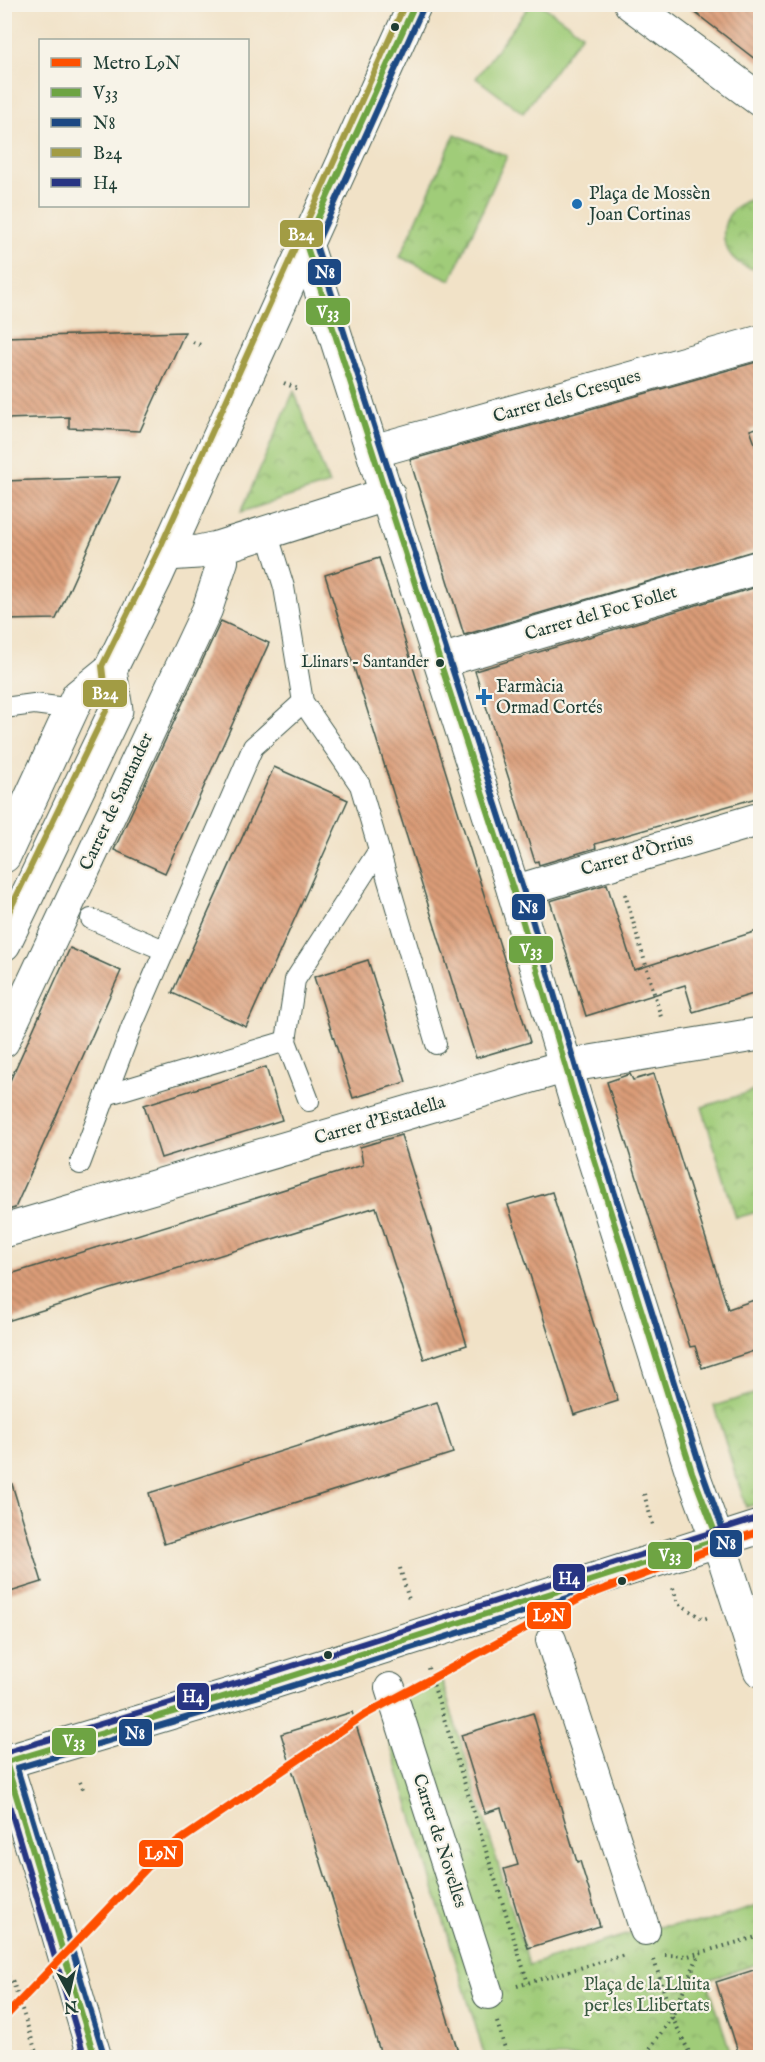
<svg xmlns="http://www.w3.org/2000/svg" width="765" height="2062" font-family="'IM FELL English',serif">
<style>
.park{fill:url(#park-crowns);stroke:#608456;stroke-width:1.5}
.pitch{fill:#a0cc79;stroke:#608456;stroke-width:1.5}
.building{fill:url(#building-back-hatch)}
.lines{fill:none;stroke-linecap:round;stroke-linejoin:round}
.service-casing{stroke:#3e564a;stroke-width:22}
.pedestrian-casing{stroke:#3e564a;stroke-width:32}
.minor-casing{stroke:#3e564a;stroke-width:35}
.tertiary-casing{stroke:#3e564a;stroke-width:35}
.path{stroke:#3e564a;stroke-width:4;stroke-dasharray:1.5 4.5;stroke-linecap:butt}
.service{stroke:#fff;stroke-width:20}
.pedestrian{stroke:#fff;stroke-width:30}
.minor{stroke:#fff;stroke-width:33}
.tertiary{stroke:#fff;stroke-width:33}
.bus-1-casing{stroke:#f7f3e8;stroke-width:10}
.bus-2-casing{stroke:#f7f3e8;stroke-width:10}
.bus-3-casing{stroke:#f7f3e8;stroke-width:10}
.bus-4-casing{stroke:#f7f3e8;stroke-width:10}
.bus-1{stroke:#6ea443;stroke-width:6}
.bus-2{stroke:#1c4883;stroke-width:6}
.bus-3{stroke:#a29c44;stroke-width:6}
.bus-4{stroke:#283583;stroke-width:6}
.metro-1-casing{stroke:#f7f3e8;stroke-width:12}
.metro-1{stroke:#fe5000;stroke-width:8}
.bus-dot{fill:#1f3d34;stroke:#f7f3e8;stroke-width:2}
.poi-dot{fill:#1f6fb2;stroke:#f7f3e8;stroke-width:2}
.labels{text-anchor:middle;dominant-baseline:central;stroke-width:4.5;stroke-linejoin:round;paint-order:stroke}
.bus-label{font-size:16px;fill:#1f3d34;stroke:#f7f3e8;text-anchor:end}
.poi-label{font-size:18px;fill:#1f3d34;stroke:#f7f3e8;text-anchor:start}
.street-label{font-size:18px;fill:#1f3d34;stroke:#f7f3e8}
.park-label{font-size:18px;fill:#395a42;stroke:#f7f3e8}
.line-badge{stroke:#f7f3e8;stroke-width:2}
.badge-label{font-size:16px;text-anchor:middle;font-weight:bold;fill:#fff}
</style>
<defs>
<pattern id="park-crowns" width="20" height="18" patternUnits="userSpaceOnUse" patternTransform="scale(1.5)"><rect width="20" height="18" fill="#a0cc79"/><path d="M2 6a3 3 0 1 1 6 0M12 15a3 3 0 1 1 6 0" fill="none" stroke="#82a764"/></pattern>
<pattern id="building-back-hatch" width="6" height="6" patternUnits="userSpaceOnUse" patternTransform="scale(1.5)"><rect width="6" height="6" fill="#da9b77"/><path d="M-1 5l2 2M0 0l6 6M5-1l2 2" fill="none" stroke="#b08062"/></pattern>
</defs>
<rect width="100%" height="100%" fill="#f7f3e8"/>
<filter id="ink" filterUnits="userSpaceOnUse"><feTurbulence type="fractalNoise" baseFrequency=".0167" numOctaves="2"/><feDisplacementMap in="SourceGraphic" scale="12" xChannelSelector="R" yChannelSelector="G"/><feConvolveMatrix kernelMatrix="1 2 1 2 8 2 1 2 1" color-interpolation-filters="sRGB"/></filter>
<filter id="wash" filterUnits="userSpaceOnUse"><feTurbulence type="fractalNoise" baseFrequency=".008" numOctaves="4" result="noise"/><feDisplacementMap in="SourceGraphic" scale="24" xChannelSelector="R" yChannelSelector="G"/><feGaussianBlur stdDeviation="1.35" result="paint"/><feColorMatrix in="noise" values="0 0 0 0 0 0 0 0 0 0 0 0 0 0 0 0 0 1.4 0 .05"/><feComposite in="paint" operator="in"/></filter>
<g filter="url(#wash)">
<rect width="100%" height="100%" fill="#f1e2c7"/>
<g class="park">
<polygon points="455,134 507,156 451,280 400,257"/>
<path d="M760,198V270C711,265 712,202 760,198Z"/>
<polygon points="294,391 329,484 241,512"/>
<polygon points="760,1089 760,1211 736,1218 702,1107"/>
<polygon points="760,1392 760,1503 746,1507 714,1406"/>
<polygon points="442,1681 529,1965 626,1935 663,1926 703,1923 760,1905 760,1963 707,1980 732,2057 485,2057 377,1701"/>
</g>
<polygon class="pitch" points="530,5 542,5 582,34 523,113 476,78"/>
<g id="blocks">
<g class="building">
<polygon points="684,4 760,4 760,63"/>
<polygon points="185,332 140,431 69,428 69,417 4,419 4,337"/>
<polygon points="760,361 760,427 750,430 760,457 760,549 464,635 410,460"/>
<polygon points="120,477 56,619 4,620 4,481"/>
<polygon points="379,558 530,1042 476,1058 325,575"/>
<polygon points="760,586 760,797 595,844 596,848 539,865 538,861 535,862 475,671"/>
<polygon points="221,621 269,643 165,873 114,850"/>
<polygon points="274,767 348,800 246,1027 172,993"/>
<polygon points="607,884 634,970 760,930 760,992 693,1012 685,985 586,1016 550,901"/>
<polygon points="70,948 121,971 15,1208 4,1211 4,1094"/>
<polygon points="368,960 406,1082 353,1098 314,977"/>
<polygon points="266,1067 282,1120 161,1158 144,1105"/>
<polygon points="630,1074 633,1080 654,1074 728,1309 760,1298 760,1349 702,1368 695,1346 690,1347 607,1082"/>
<polygon points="401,1135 467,1345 424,1359 376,1207 4,1322 4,1276 363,1165 360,1147"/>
<polygon points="552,1192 618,1401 574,1415 508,1205"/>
<polygon points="437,1402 453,1453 164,1544 149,1493"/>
<polygon points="11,1481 42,1582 4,1594 4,1482"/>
<polygon points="352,1712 460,2058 382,2058 281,1734"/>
<polygon points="533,1713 577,1862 580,1861 600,1926 528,1948 504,1869 518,1865 501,1808 485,1813 461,1735"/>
<polygon points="760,1968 760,2058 740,2058 716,1982"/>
</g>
</g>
</g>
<g filter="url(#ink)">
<use href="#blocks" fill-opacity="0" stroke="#3e564a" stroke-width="1.5"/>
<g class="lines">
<defs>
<g id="service">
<polyline points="267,532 284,587 303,702 360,785 436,1044"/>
<polyline points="4,708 34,704 73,709"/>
<polyline points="91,919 164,950"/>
<polyline points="106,1095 286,1041"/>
<polyline points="309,1101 286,1041 295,980 379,850"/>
<polyline points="80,1164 132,1026 253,747 303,702"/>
</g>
<g id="pedestrian">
<polyline points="4,1042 207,610 223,561"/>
<polyline points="551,1640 645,1930"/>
<polyline points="390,1688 488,1994"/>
</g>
<g id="minor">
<polyline points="631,4 760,100"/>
<polyline points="306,244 514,892 575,1098 692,1472 726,1564 760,1670"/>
<polyline points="374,451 760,342"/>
<polyline points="167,554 198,552 217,548 388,494"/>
<polyline points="442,663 458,656 760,567"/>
<polyline points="514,892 760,819"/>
<polyline points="4,1231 566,1066 760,1034"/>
<polyline points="4,1758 41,1875 95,2058"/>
<polyline points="6,1762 273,1682 760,1527"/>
</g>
<g id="tertiary">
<polyline points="4,856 78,696 110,670 155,579 415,4"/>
<polyline points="4,944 116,710 110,670"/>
</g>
</defs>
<use href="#service" class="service-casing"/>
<use href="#pedestrian" class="pedestrian-casing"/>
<use href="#minor" class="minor-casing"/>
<use href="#tertiary" class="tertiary-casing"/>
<g class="path">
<polyline points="193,342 203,346"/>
<polyline points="284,383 298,389"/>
<polyline points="625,894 661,1017"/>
<polyline points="754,1448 760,1466"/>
<polyline points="644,1494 653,1525"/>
<polyline points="400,1568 409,1600"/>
<polyline points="673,1588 678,1603 703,1619 710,1617"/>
<polyline points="428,1668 528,1983"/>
<polyline points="80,1782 83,1789"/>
<polyline points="665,1955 688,1956 760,1936"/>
<polyline points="654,1960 672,2017 692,2058"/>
<polyline points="4,1972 13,1982 38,2058"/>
<polyline points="517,1986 625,1955"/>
<polyline points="497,2022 508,2058"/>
<polyline points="643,2058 672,2017 699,1954"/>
</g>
<use href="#service" class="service"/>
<use href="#pedestrian" class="pedestrian"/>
<use href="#minor" class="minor"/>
<use href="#tertiary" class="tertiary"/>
<defs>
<polyline id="bus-1" points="95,2058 6,1762 273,1682 718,1540 692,1472 575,1098 514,892 306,244 415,4"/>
<polyline id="bus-2" points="104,2055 17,1768 276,1691 721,1549 725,1546 727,1541 701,1469 584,1095 523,889 316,245 423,8"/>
<polyline id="bus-3" points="4,922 107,709 102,666 159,550 405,4"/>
<g id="bus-4">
<polyline points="4,1753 270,1673 757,1518"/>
<polyline points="4,1788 85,2058"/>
</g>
</defs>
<use href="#bus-1" class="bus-1-casing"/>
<use href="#bus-2" class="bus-2-casing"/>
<use href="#bus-3" class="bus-3-casing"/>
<use href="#bus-4" class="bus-4-casing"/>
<use href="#bus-1" class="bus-1"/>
<use href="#bus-2" class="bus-2"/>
<use href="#bus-3" class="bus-3"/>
<use href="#bus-4" class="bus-4"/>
<defs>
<polyline id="metro-1" points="4,2018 160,1854 364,1715 583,1597 760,1531"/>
</defs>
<use href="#metro-1" class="metro-1-casing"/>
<use href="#metro-1" class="metro-1"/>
</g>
</g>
<g class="bus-dot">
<circle cx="395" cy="27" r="5"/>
<circle cx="440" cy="663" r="5"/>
<circle cx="622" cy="1581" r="5"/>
<circle cx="328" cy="1655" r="5"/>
</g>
<g class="poi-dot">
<circle cx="577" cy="204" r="6"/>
<path d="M481 688h6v6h6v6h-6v6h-6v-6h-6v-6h6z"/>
</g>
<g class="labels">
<g class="bus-label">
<text x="429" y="663">Llinars - Santander</text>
</g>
<g class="poi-label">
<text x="589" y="194">Plaça de Mossèn<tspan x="589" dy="21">Joan Cortinas</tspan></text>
<text x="496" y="687">Farmàcia<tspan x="496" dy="21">Ormad Cortés</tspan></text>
</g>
<g class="street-label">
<text transform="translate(567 397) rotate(-16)">Carrer dels Cresques</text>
<text transform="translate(601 614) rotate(-16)">Carrer del Foc Follet</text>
<text transform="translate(117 802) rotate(-65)">Carrer de Santander</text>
<text transform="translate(637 855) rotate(-16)">Carrer d'Òrrius</text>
<text transform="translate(380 1121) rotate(-16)">Carrer d'Estadella</text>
<text transform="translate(439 1841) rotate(72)">Carrer de Novelles</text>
</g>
<g class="park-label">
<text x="647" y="1985">Plaça de la Lluita<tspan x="647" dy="21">per les Llibertats</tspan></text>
</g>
</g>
<g class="line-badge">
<rect x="279" y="219" width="45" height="29" rx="6" fill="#a29c44"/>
<rect x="307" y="258" width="35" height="28" rx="6" fill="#1c4883"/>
<rect x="305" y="297" width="46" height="29" rx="6" fill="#6ea443"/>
<rect x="82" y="679" width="46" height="29" rx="6" fill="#a29c44"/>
<rect x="511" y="893" width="35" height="28" rx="6" fill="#1c4883"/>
<rect x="508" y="935" width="46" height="29" rx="6" fill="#6ea443"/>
<rect x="709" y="1529" width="34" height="29" rx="6" fill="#1c4883"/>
<rect x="647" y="1541" width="46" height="29" rx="6" fill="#6ea443"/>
<rect x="552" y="1563" width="34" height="29" rx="6" fill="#283583"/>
<rect x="526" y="1601" width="46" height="29" rx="6" fill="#fe5000"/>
<rect x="176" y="1682" width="34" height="29" rx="6" fill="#283583"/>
<rect x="118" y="1718" width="35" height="29" rx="6" fill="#1c4883"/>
<rect x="51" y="1727" width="46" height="29" rx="6" fill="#6ea443"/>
<rect x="138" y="1839" width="46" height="29" rx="6" fill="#fe5000"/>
</g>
<g class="badge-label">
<text x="301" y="240">B24</text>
<text x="325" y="278">N8</text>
<text x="328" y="318">V33</text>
<text x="105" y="699">B24</text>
<text x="528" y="913">N8</text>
<text x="531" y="956">V33</text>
<text x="726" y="1549">N8</text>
<text x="670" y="1561">V33</text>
<text x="569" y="1584">H4</text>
<text x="549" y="1621">L9N</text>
<text x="193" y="1702">H4</text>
<text x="135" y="1739">N8</text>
<text x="74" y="1747">V33</text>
<text x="161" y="1859">L9N</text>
</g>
<rect width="765" height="2062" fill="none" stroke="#f7f3e8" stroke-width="24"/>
<rect x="39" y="39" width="210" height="168" fill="#f7f3e8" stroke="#a1aaa0" stroke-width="1.5"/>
<rect x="51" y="58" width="30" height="9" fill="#fe5000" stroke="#a1aaa0" stroke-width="1.5"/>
<text x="93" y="69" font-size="18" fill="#1f3d34">Metro L9N</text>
<rect x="51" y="88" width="30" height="9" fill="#6ea443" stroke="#a1aaa0" stroke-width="1.5"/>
<text x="93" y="99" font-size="18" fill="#1f3d34">V33</text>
<rect x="51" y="118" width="30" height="9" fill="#1c4883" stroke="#a1aaa0" stroke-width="1.5"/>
<text x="93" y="129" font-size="18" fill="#1f3d34">N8</text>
<rect x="51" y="148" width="30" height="9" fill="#a29c44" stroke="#a1aaa0" stroke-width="1.5"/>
<text x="93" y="159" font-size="18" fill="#1f3d34">B24</text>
<rect x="51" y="178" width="30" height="9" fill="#283583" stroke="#a1aaa0" stroke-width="1.5"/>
<text x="93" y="189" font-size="18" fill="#1f3d34">H4</text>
<g transform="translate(69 1993) rotate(172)" stroke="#f7f3e8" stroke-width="4.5" paint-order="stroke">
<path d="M0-4.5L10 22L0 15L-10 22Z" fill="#1f3d34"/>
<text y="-9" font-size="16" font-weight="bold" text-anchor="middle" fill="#1f3d34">N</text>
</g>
</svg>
